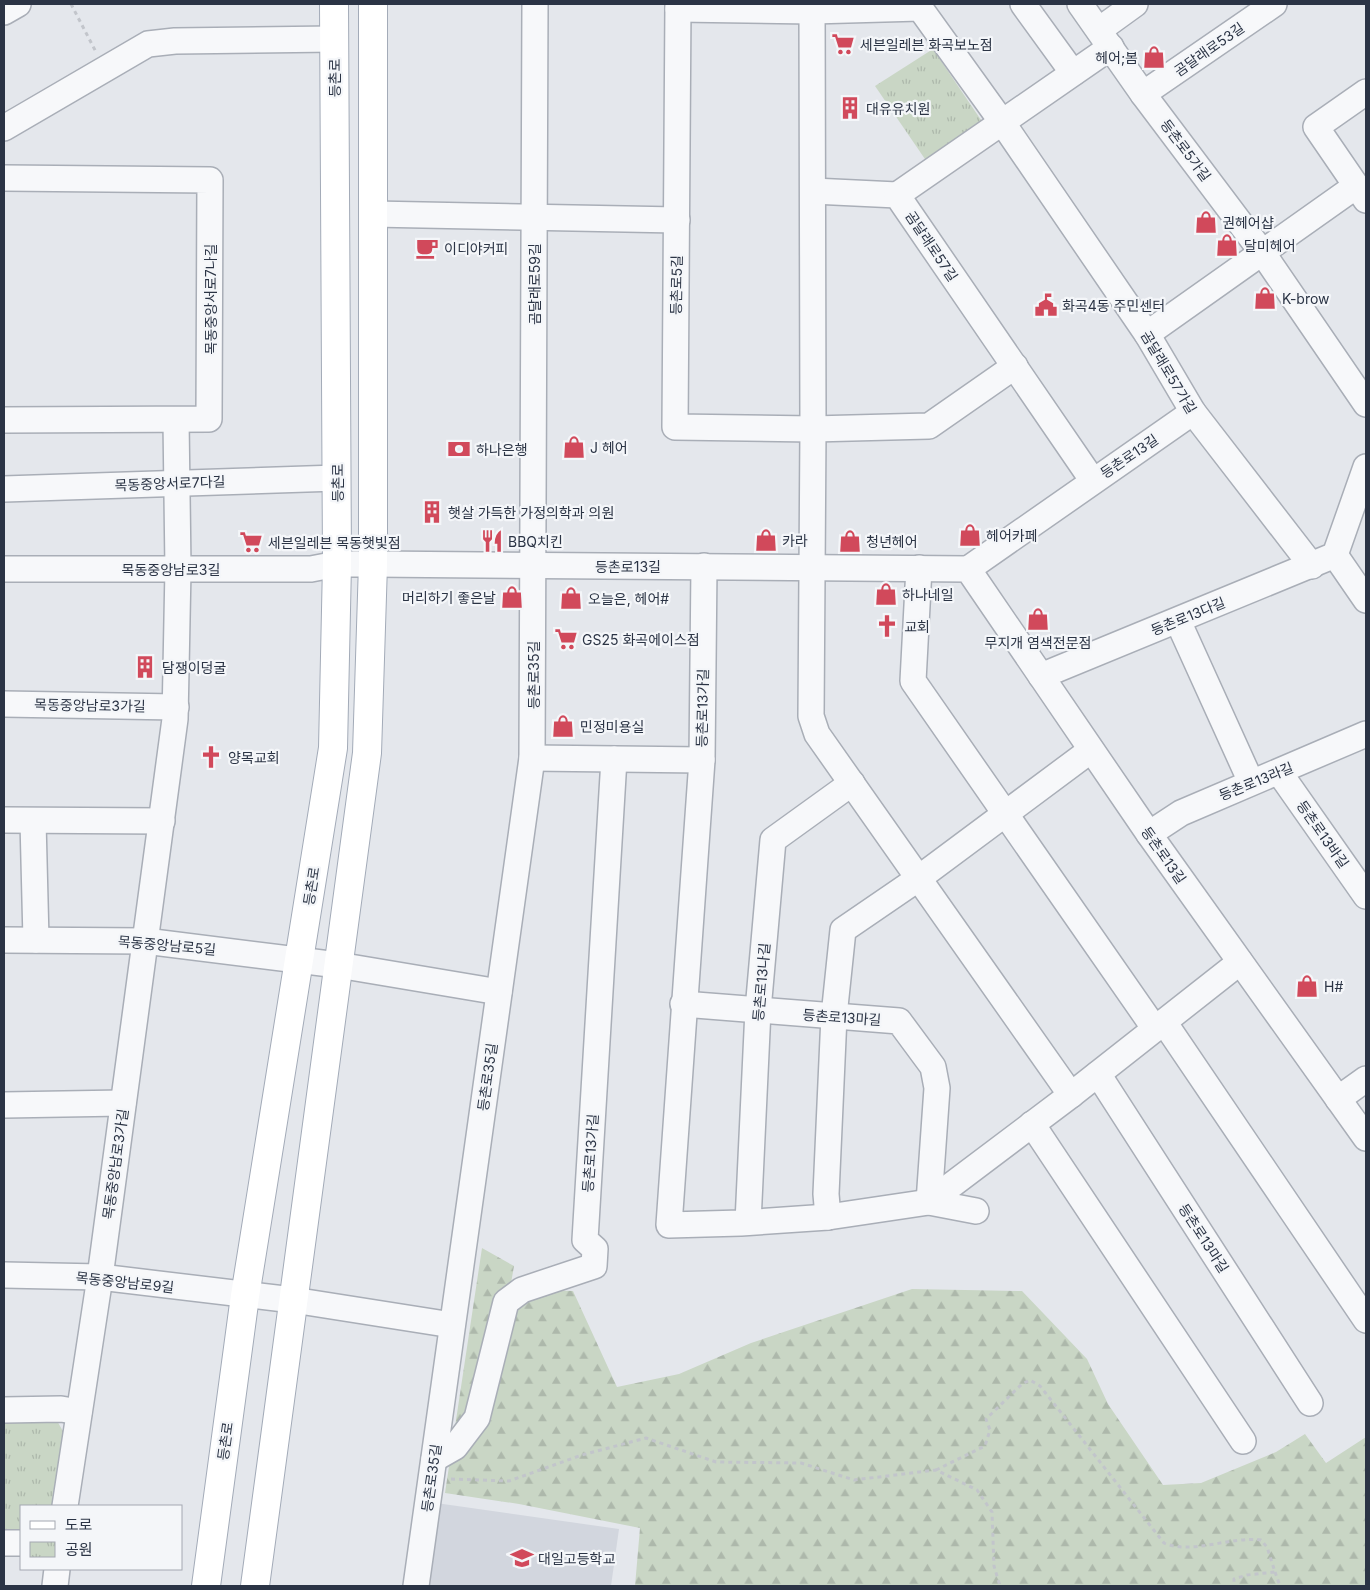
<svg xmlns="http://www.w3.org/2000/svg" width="1370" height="1590" font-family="Inter,'Noto Sans KR',sans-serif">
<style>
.built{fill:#d2d6de}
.forest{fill:url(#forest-firs)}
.park{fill:url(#park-tufts)}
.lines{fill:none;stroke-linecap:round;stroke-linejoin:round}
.minor-casing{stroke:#a9aeb7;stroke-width:28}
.major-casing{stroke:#a3abb8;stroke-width:30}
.path{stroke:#c2c5cb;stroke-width:3;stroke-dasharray:4 4;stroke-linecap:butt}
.minor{stroke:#f7f8fa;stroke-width:25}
.major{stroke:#fff;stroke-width:28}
.labels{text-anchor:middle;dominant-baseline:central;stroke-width:4.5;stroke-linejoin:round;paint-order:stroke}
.poi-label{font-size:14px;fill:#2b3445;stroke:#f4f6f9;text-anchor:start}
.street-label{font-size:14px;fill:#2b3445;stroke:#f4f6f9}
</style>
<defs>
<pattern id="forest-firs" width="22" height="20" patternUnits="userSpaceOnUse" patternTransform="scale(1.25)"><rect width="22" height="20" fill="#c9d6c5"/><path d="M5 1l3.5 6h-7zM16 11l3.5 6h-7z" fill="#adb8ab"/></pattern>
<pattern id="park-tufts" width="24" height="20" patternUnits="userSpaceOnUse" patternTransform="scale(1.25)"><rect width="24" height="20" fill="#c9d6c5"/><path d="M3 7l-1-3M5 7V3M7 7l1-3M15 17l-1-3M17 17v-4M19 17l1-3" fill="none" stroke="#adb8ab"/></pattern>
</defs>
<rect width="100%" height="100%" fill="#e4e7ec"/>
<polygon class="built" points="436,1503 619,1529 611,1586 424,1586"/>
<polygon class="forest" points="482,1248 514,1266 510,1289 573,1291 617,1387 679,1374 751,1343 912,1289 1022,1291 1087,1359 1108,1404 1163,1485 1201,1483 1276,1452 1305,1434 1326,1463 1366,1437 1366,1586 635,1586 640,1528 519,1504 445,1493"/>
<g class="park">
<polygon points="933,49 983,123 927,162 875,86"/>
<polygon points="4,1419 56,1419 68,1440 56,1506 21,1506 21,1531 4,1530"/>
</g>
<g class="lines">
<defs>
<g id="minor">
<polyline points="678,4 675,427 813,429 929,426 1015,366"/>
<polyline points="812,4 813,429 811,716 817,734 1071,1095"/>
<polyline points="1023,4 1073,73"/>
<polyline points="1080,4 1143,94 1262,252 1366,404"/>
<polyline points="678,9 812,11 920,8 1002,122 1147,334 1193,412 1312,566"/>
<polyline points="4,12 18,4"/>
<polyline points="1099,30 1135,4"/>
<polyline points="1366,92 1316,127 1366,200"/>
<polyline points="1143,94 1274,4"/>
<polyline points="4,128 148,44 175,41 334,39"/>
<polyline points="4,178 210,180 209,419 4,420"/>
<polyline points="813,191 897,195 1093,481"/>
<polyline points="897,195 1111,47"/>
<polyline points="373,214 677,220"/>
<polyline points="1147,334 1356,186"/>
<polyline points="4,489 337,478"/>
<polyline points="1335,555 1366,600"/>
<polyline points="704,566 702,760 669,1225 741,1223 828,1217 929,1202 1071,1095 1240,962"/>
<polyline points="919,568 913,681 1155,1029"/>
<polyline points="4,569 311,569 337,564 373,564 968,569 1149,834 1366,1138"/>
<polyline points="968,569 1193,412"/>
<polyline points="1178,621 1251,782"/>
<polyline points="1041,676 1335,555 1366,467"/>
<polyline points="4,704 176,707"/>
<polyline points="532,758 702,760"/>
<polyline points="1279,772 1366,896"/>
<polyline points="4,820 162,821"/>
<polyline points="33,821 36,940"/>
<polyline points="1149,834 1181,813 1366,734"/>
<polyline points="4,940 145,941 338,965 499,992"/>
<polyline points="683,1004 899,1021 933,1067 937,1088 929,1202 976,1211"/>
<polyline points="1164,1022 1366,1320"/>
<polyline points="1098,1074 1310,1403"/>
<polyline points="1338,1099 1366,1079"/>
<polyline points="4,1105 123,1103"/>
<polyline points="1032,1124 1243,1441"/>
<polyline points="828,1217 826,1194 834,1016 843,930 919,878 1091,750"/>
<polyline points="748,1222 758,1010 773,840 852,783"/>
<polyline points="4,1275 100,1277 293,1300 452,1325"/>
<polyline points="4,1410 61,1409 79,1412"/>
<polyline points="434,1459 455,1447 477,1418 506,1302 522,1290 594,1266 595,1249 585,1240 614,759"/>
<polyline points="65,1506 100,1277 175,719 178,569 176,420"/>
<polyline points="4,1543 21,1543"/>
<polyline points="55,1586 57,1569"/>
<polyline points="416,1586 532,758 535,4"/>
</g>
<g id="major">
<polyline points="206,1586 245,1296 333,748 337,564 334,4"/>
<polyline points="255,1586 367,753 373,564 373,4"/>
</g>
</defs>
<use href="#minor" class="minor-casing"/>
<use href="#major" class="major-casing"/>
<g class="path">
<polyline points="71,4 96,52"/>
<path d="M936,1470L985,1446L990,1430L986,1419L1022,1384L1030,1380L1040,1386L1164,1543C1191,1555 1231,1536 1261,1540L1267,1547L1275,1572L1247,1575L1234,1579V1586"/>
<polyline points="451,1479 509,1481 582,1455 646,1438 716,1462 801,1463 854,1480 936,1470 977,1490 992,1512 994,1566 1000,1586"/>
<polyline points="1275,1572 1280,1586"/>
</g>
<use href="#minor" class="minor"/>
<use href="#major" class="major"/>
</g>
<defs>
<symbol id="supermarket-bare" viewBox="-9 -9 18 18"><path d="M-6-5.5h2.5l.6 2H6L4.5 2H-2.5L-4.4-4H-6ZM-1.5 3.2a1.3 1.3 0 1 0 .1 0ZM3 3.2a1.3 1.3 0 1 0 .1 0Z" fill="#d1495b" stroke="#f4f6f9" stroke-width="2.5" paint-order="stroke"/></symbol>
<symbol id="shop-bare" viewBox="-9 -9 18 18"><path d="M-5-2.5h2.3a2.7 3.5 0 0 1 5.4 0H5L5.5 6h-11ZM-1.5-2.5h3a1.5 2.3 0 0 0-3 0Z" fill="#d1495b" stroke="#f4f6f9" stroke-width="2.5" paint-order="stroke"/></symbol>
<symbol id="building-bare" viewBox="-9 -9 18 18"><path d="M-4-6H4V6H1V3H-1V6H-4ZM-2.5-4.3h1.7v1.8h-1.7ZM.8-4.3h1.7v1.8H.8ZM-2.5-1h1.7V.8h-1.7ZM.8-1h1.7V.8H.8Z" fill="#d1495b" stroke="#f4f6f9" stroke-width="2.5" paint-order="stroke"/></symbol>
<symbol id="cafe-bare" viewBox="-9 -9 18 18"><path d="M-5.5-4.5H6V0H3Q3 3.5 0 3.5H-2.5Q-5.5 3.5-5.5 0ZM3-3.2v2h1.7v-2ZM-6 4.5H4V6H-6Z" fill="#d1495b" stroke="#f4f6f9" stroke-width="2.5" paint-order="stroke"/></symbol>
<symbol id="civic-bare" viewBox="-9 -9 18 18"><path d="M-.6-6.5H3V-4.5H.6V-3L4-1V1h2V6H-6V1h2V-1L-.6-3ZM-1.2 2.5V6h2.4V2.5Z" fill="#d1495b" stroke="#f4f6f9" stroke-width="2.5" paint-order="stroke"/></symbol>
<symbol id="bank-bare" viewBox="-9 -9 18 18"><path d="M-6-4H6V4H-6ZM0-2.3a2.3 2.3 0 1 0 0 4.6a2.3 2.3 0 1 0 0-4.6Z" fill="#d1495b" stroke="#f4f6f9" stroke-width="2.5" paint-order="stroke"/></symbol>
<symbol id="restaurant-bare" viewBox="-9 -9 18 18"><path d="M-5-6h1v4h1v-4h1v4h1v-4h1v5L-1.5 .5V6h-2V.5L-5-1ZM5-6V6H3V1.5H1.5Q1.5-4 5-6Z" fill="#d1495b" stroke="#f4f6f9" stroke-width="2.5" paint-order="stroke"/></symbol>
<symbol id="church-bare" viewBox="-9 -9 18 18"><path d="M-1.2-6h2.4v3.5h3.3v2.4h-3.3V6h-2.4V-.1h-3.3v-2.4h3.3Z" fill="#d1495b" stroke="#f4f6f9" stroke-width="2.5" paint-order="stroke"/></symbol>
<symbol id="school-bare" viewBox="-9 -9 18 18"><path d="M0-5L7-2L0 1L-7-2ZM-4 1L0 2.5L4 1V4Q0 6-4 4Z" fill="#d1495b" stroke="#f4f6f9" stroke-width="2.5" paint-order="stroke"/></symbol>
</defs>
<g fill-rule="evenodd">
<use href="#supermarket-bare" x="827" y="28" width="32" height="32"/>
<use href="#shop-bare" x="1138" y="41" width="32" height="32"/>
<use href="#building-bare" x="834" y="92" width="32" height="32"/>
<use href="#shop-bare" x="1190" y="206" width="32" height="32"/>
<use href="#shop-bare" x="1211" y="229" width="32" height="32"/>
<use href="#cafe-bare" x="411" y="232" width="32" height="32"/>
<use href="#shop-bare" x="1249" y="282" width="32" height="32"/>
<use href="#civic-bare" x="1030" y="289" width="32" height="32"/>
<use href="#shop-bare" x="558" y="431" width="32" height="32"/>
<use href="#bank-bare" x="443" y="433" width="32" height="32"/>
<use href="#building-bare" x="416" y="496" width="32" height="32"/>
<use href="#shop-bare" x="954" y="519" width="32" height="32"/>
<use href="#shop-bare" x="750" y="524" width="32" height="32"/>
<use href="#restaurant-bare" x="476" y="525" width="32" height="32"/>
<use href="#shop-bare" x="834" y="525" width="32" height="32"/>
<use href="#supermarket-bare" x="235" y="526" width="32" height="32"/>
<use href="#shop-bare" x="870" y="578" width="32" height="32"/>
<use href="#shop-bare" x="496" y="581" width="32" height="32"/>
<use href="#shop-bare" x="555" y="582" width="32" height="32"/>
<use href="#shop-bare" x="1022" y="603" width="32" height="32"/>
<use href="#church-bare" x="871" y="610" width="32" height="32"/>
<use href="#supermarket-bare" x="550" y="623" width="32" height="32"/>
<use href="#building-bare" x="129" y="651" width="32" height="32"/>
<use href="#shop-bare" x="547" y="710" width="32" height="32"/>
<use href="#church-bare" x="195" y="741" width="32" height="32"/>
<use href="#shop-bare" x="1291" y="970" width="32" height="32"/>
<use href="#school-bare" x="506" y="1542" width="32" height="32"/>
</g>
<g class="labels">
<g class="poi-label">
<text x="860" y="44">세븐일레븐 화곡보노점</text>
<text x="1138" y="57" text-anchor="end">헤어;봄</text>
<text x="866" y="108">대유유치원</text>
<text x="1222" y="222">권헤어샵</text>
<text x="1244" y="245">달미헤어</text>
<text x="444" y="248">이디야커피</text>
<text x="1282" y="298">K-brow</text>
<text x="1062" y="305">화곡4동 주민센터</text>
<text x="590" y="447">J 헤어</text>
<text x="476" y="449">하나은행</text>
<text x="448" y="512">햇살 가득한 가정의학과 의원</text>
<text x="986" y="535">헤어카페</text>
<text x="782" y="540">카라</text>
<text x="508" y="541">BBQ치킨</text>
<text x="866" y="541">청년헤어</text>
<text x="268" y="542">세븐일레븐 목동햇빛점</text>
<text x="902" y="594">하나네일</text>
<text x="496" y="597" text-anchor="end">머리하기 좋은날</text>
<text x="588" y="598">오늘은, 헤어#</text>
<text x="904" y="626">교회</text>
<text x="582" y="639">GS25 화곡에이스점</text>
<text x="1038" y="642" text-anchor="middle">무지개 염색전문점</text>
<text x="162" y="667">담쟁이덩굴</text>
<text x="580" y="726">민정미용실</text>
<text x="228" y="757">양목교회</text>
<text x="1324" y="986">H#</text>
<text x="538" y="1558">대일고등학교</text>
</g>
<g class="street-label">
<text transform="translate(1209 49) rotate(-35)">곰달래로53길</text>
<text transform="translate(334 78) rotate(-90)">등촌로</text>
<text transform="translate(1186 150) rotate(53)">등촌로5가길</text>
<text transform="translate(932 246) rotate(56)">곰달래로57길</text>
<text transform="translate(534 284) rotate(-90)">곰달래로59길</text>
<text transform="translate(676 285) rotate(-89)">등촌로5길</text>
<text transform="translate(210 299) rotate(-90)">목동중앙서로7나길</text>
<text transform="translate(1169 372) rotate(59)">곰달래로57가길</text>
<text transform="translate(1129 456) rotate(-34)">등촌로13길</text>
<text transform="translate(170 483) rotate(-2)">목동중앙서로7다길</text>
<text transform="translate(337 483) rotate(-90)">등촌로</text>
<text x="628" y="566">등촌로13길</text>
<text x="171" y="569">목동중앙남로3길</text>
<text transform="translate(1188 616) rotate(-22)">등촌로13다길</text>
<text transform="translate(533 675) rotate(-90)">등촌로35길</text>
<text transform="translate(90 705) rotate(1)">목동중앙남로3가길</text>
<text transform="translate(702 708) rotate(-89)">등촌로13가길</text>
<text transform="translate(1256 781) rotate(-22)">등촌로13라길</text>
<text transform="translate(1323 834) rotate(55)">등촌로13바길</text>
<text transform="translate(1164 855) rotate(55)">등촌로13길</text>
<text transform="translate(311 886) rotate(-81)">등촌로</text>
<text transform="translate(167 945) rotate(5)">목동중앙남로5길</text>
<text transform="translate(761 982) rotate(-85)">등촌로13나길</text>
<text transform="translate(842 1017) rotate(4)">등촌로13마길</text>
<text transform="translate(487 1077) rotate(-82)">등촌로35길</text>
<text transform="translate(590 1153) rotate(-86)">등촌로13가길</text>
<text transform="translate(115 1164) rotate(-82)">목동중앙남로3가길</text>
<text transform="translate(1204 1238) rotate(57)">등촌로13마길</text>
<text transform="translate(125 1282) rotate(6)">목동중앙남로9길</text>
<text transform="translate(225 1441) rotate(-82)">등촌로</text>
<text transform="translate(431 1478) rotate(-82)">등촌로35길</text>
</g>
</g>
<rect width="1370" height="1590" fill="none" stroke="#2b3445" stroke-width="10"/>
<rect x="20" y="1505" width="162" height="65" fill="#f4f6f9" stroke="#a4a8b1"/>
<rect x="30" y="1521" width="25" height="8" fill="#ffffff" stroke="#a4a8b1"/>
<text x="65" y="1530" font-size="15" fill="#2b3445">도로</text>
<rect x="30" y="1542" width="25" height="15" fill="url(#park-tufts)" stroke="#a4a8b1"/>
<text x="65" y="1555" font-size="15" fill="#2b3445">공원</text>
</svg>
